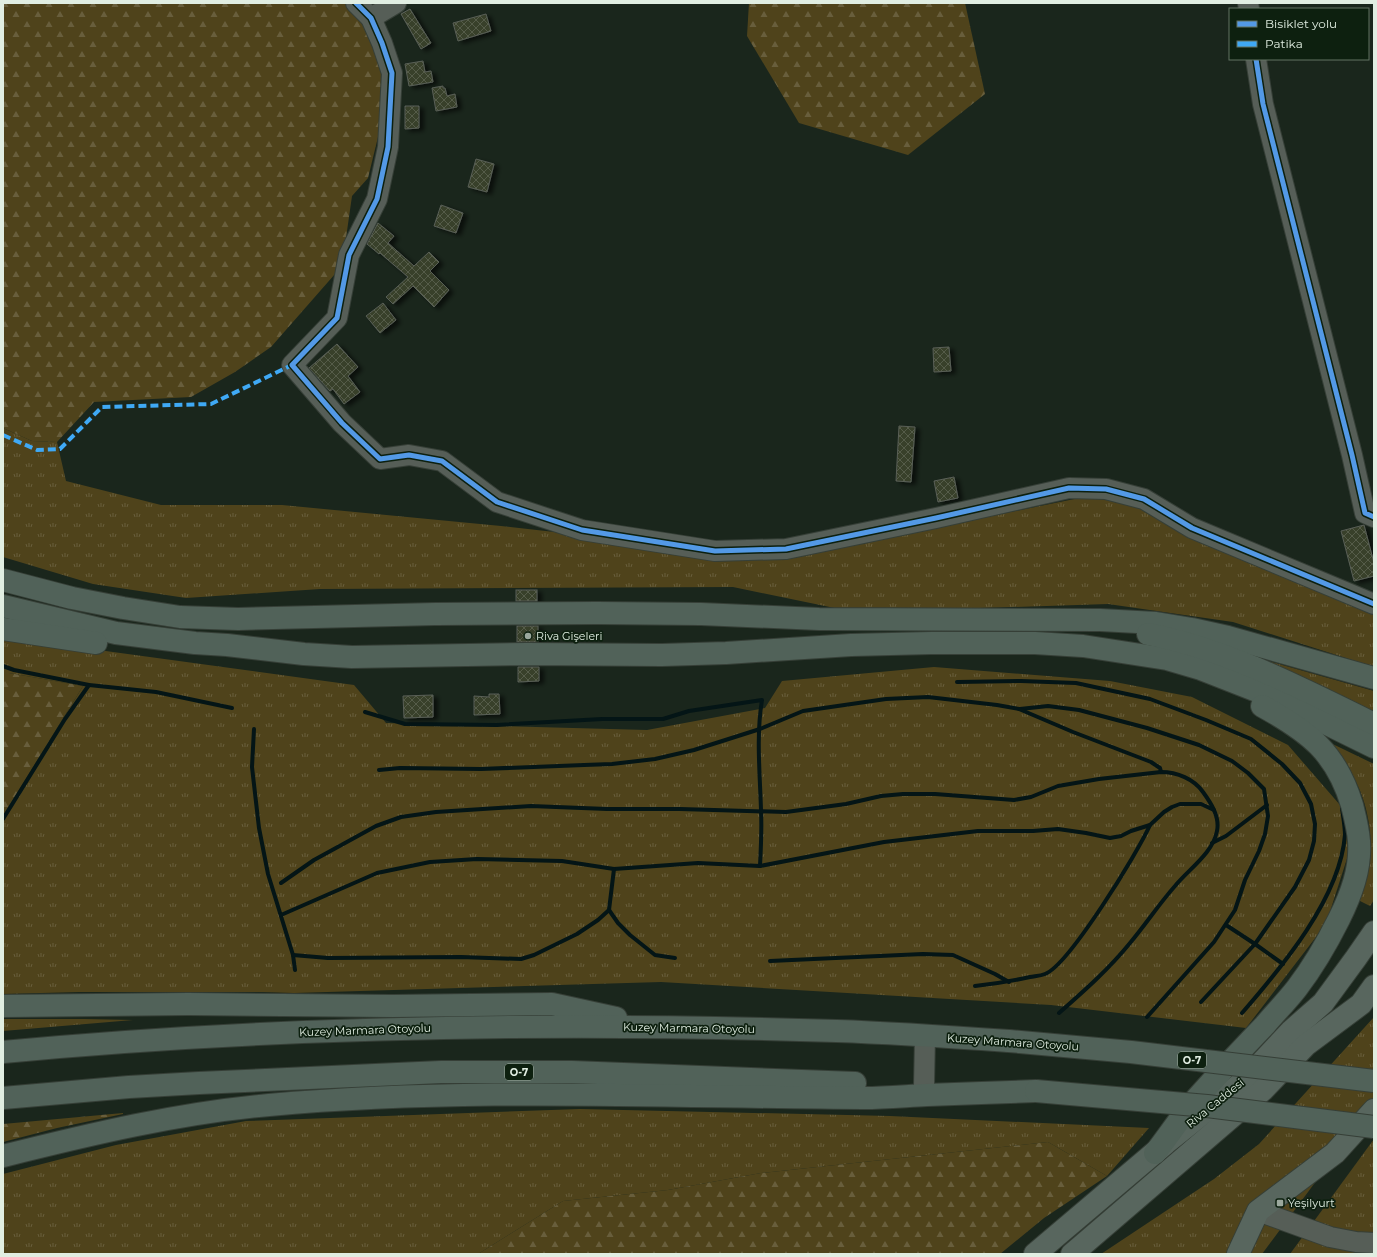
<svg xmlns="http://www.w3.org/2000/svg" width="1377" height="1257" font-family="Montserrat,sans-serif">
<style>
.grass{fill:url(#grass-tufts)}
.forest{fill:url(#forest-firs)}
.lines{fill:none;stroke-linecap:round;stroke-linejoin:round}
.stream{stroke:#041516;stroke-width:4}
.building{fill:url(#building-cross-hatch);stroke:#595f56;filter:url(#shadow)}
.minor-casing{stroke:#363f37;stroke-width:22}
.major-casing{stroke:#363f37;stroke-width:24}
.highway-casing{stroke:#363f37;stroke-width:24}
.minor{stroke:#565e57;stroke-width:20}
.major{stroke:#58665e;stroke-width:22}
.highway{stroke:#516259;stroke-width:22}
.highway-bridge-casing{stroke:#363f37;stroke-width:24;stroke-linecap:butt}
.highway-bridge{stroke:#516259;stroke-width:22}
.quiet{stroke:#3fa9f5;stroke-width:4;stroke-dasharray:8 4;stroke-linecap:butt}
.cycleway-casing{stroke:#0d200f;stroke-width:8}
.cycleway{stroke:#5399e6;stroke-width:5}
.poi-dot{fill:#9ba89d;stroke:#0d200f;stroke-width:1.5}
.labels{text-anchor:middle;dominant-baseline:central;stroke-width:3.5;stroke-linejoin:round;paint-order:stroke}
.shield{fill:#0d200f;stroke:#a1b0a3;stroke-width:1}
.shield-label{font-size:10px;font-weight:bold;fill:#e1eee2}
.poi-label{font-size:11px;fill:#e1eee2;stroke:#0d200f;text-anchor:start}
.street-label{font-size:11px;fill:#e1eee2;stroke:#0d200f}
</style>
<defs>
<pattern id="grass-tufts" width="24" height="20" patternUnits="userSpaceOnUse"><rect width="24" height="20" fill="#4f431b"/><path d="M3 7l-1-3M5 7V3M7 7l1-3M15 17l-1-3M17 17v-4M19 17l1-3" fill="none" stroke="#685e3c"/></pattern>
<pattern id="forest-firs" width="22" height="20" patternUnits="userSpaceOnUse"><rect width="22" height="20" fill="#4f431b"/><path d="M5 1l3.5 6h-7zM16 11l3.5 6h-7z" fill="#685e3c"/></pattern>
<pattern id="building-cross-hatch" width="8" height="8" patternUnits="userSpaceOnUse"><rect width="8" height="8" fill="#373f2c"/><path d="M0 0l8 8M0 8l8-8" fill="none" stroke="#545b4a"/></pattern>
<filter id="shadow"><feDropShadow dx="4.5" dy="2.5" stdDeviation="2" flood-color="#0009"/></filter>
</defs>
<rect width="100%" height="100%" fill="#1a261c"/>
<g class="grass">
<polygon points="3,428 32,441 57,442 66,481 161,505 282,505 501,526 784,558 1109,492 1374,611 1374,667 1233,622 1108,604 854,612 733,587 320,589 186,598 93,584 3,557"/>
<polygon points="3,637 354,685 386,723 647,730 765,708 782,681 934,667 1110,681 1192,697 1288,745 1340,805 1351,846 1326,924 1246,1028 1051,1005 661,982 294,993 262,992 79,992 3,994 3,816 83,686 9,673 3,673"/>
<polygon points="1233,651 1374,691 1374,717"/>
<path d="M1314,735L1374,764V900L1370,906L1358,900C1363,887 1368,875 1370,861C1373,829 1366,791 1345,765C1336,754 1324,744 1314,735Z"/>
<polygon points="1374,1017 1374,1103 1262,1254 1101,1254 1214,1179 1259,1144"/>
<polygon points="3,1019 84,1019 133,1020 3,1031"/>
<polygon points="580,1109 890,1116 1149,1128 1107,1176 1048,1142 761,1173 668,1190 563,1201 478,1254 3,1254 3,1174 116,1145 246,1121"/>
<polygon points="1374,1139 1374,1254 1290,1254"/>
</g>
<g class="forest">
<polygon points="3,3 345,3 367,27 383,61 386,104 368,178 352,196 342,266 271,347 235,372 191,397 94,402 57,442 32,441 3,428"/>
<polygon points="749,3 965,3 985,94 908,155 799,123 747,36"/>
<polygon points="3,673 9,673 83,686 3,816"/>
<polygon points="123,1113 123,1114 57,1128 3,1142 3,1124"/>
<polygon points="1048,1142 1107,1176 1044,1218 1000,1254 478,1254 563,1201 668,1190 761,1173"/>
</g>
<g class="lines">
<g class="stream">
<polyline points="3,666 14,670 89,685 156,692 232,708"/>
<polyline points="957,682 1021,681 1076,683 1150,699 1206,720 1251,739 1282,764 1300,783 1311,804 1315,824 1314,841 1309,860 1295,887 1255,944 1201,1002"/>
<polyline points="1020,709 1048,706 1079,710 1147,728 1199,745 1232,761 1248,773 1264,789 1268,816 1265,834 1259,851 1245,880 1235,910 1214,942 1147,1017"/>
<path d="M365,712L405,724L497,725L602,719H663L689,711L762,700C756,736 760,774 761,810C762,829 761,847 760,866"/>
<polyline points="254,729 252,767 259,828 268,874 293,955 295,970"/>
<polyline points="379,770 400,768 481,769 584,765 612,764 655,759 694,750 760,729 803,711 886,699 928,697 997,705 1019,709 1073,732 1151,762 1160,768 1161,772"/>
<polyline points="3,819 65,719 89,685"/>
<polyline points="1212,843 1226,836 1267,805"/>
<path d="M281,883L314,860L376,826L401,817L436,812L531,806L607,809H680L786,812L846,804L881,796L903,794H935L1014,800L1031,797L1058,786L1099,779L1161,772C1177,772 1194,779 1203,792C1211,803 1220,817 1217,831C1213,853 1189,869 1175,886C1159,904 1146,924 1130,943C1109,969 1084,991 1059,1013"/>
<polyline points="609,910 618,923 630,935 655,955 675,958"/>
<polyline points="281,915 377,873 430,862 477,859 562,861 614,869 698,863 760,866 884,842 978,831 1033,831 1058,829 1086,833 1110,838 1121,836 1131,831 1150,825 1164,812 1172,807 1180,804 1201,804 1214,810"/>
<polyline points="1226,925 1255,944 1283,964"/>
<polyline points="293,955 328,958 461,957 521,959 534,955 577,934 598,920 609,910 614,869"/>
<polyline points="770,961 923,954 953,955 995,974 1009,982"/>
<path d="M975,986C994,984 1012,981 1030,977C1035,976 1040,976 1045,974C1069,965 1138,852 1150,825"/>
<path d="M1242,1013C1282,967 1340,898 1345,835C1345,827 1343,816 1342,808"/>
</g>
</g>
<g class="building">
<polygon points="410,9 431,43 421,49 401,14"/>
<polygon points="486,14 491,31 458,41 453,23"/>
<polygon points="423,61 425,72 431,71 433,82 409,86 405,64"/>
<polygon points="443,86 443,88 445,88 447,96 455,94 457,107 436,111 432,88"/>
<polygon points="405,106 419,106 419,128 405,129"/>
<polygon points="476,159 494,164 487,192 468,187"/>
<polygon points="441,205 463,213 456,233 434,226"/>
<polygon points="378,223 394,236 388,243 414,266 429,252 439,262 430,271 449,290 434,307 413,286 393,304 386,297 408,277 380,253 379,254 367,244"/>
<polygon points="383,303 396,320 380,333 366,316"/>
<polygon points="337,344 358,367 348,376 360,392 344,404 333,389 330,391 309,368"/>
<polygon points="949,347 951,371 934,372 933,348"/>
<polygon points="899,426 915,427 911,482 896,481"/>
<polygon points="954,477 958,498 938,502 934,481"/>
<polygon points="1364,525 1374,563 1374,576 1354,581 1341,531"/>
<rect x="516" y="590" width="21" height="11"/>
<rect x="517" y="626" width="21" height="16"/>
<polygon points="518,667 539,667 539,681 518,682"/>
<polygon points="489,694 499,694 500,714 474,715 474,696 489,697"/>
<polygon points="433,695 433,717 404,718 403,696"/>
</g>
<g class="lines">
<defs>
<g id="minor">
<polyline points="356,3 371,18 382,43 392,73 388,147 377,199 349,255 337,318 292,365 342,423 380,459 409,455 442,461 497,502 582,530 715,551 786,549 936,518 1069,488 1106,489 1144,499 1192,528 1374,604"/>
<polyline points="1248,3 1249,9"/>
<polyline points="371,18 396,3"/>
<polyline points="1256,59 1263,104 1352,455 1365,513 1374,517"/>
<polyline points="924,1086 925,1036"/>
<polyline points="1258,1211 1330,1237 1356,1242 1374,1243"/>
</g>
<g id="major">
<polyline points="1035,1254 1166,1143 1245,1080 1291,1031 1323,1003 1356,958 1374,932"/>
<polyline points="1072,1254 1263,1090 1306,1045 1361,1004 1374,986"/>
<polyline points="1238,1254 1258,1211 1335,1153 1374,1110"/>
</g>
<g id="highway">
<polyline points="3,580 72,598 123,608 180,617 238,619 435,614 597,613 701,614 819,619 1100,620 1156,623 1192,629 1228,637 1374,678"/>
<polyline points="3,606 116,633 195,643 227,645 304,654 352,657 527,654 662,655 726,653 851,645 931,643 1035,643 1083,646 1167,659 1201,669 1270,696 1374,747"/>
<polyline points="3,629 96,643"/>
<path d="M1148,634C1226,649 1303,689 1374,724"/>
<polyline points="3,1006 188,1004 393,1006 552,1004 616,1018"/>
<path d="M3,1052C280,1026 559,1022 837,1031C894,1033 952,1037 1009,1041"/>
<polyline points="3,1098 129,1087 199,1083 441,1072 572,1072 855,1083"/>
<path d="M1155,1153C1169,1135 1182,1115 1197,1098C1219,1073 1242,1049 1265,1025C1275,1013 1287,1001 1297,988C1313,967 1327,943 1339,919C1351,895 1361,869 1359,841C1358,828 1355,817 1352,805C1336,752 1309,732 1262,706"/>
<path d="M3,1156C91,1134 179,1113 269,1105C467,1087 666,1097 864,1098C885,1098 906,1096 927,1095C963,1094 1000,1092 1036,1091"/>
</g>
</defs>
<use href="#minor" class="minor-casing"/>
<use href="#major" class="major-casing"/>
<use href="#highway" class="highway-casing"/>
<use href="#minor" class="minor"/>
<use href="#major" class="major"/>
<use href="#highway" class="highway"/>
<defs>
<g id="highway-bridge">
<polyline points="1009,1041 1131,1052 1374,1081"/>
<polyline points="1036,1091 1207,1106 1374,1127"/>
</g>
</defs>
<use href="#highway-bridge" class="highway-bridge-casing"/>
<use href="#highway-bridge" class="highway-bridge"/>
<polyline class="quiet" points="3,435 37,450 60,449 102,407 211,404 292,365"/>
<defs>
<g id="cycleway">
<polyline points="356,3 371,18 382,43 392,73 388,147 377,199 349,255 337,318 292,365 342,423 380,459 409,455 442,461 497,502 582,530 715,551 786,549 936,518 1069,488 1106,489 1144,499 1192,528 1374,604"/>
<polyline points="1256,59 1263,104 1352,455 1365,513 1374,517"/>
</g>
</defs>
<use href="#cycleway" class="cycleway-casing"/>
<use href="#cycleway" class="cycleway"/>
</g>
<g class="poi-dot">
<circle cx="528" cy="636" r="4"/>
<rect x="1276" y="1199" width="8" height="8" rx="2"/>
</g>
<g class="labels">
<g class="shield">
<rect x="1178" y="1052" width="28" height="16" rx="3"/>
<rect x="505" y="1064" width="28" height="16" rx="3"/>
</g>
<g class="shield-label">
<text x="1192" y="1060">O-7</text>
<text x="519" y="1072">O-7</text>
</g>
<g class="poi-label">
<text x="536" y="636">Riva Gişeleri</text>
<text x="1288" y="1203">Yeşilyurt</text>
</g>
<g class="street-label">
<text transform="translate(689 1028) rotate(1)">Kuzey Marmara Otoyolu</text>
<text transform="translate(365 1030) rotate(-2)">Kuzey Marmara Otoyolu</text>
<text transform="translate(1013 1042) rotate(4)">Kuzey Marmara Otoyolu</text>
<text transform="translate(1215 1103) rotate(-39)">Riva Caddesi</text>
</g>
</g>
<rect width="1377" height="1257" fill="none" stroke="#e1eee2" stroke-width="8"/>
<rect x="1229" y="8" width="140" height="52" fill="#0d200f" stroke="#627263"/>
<rect x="1237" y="21" width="20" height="6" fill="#5399e6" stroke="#627263"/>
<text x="1265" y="28" font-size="12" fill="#e1eee2">Bisiklet yolu</text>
<rect x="1237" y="41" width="20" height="6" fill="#3fa9f5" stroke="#627263"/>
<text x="1265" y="48" font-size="12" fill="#e1eee2">Patika</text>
</svg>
